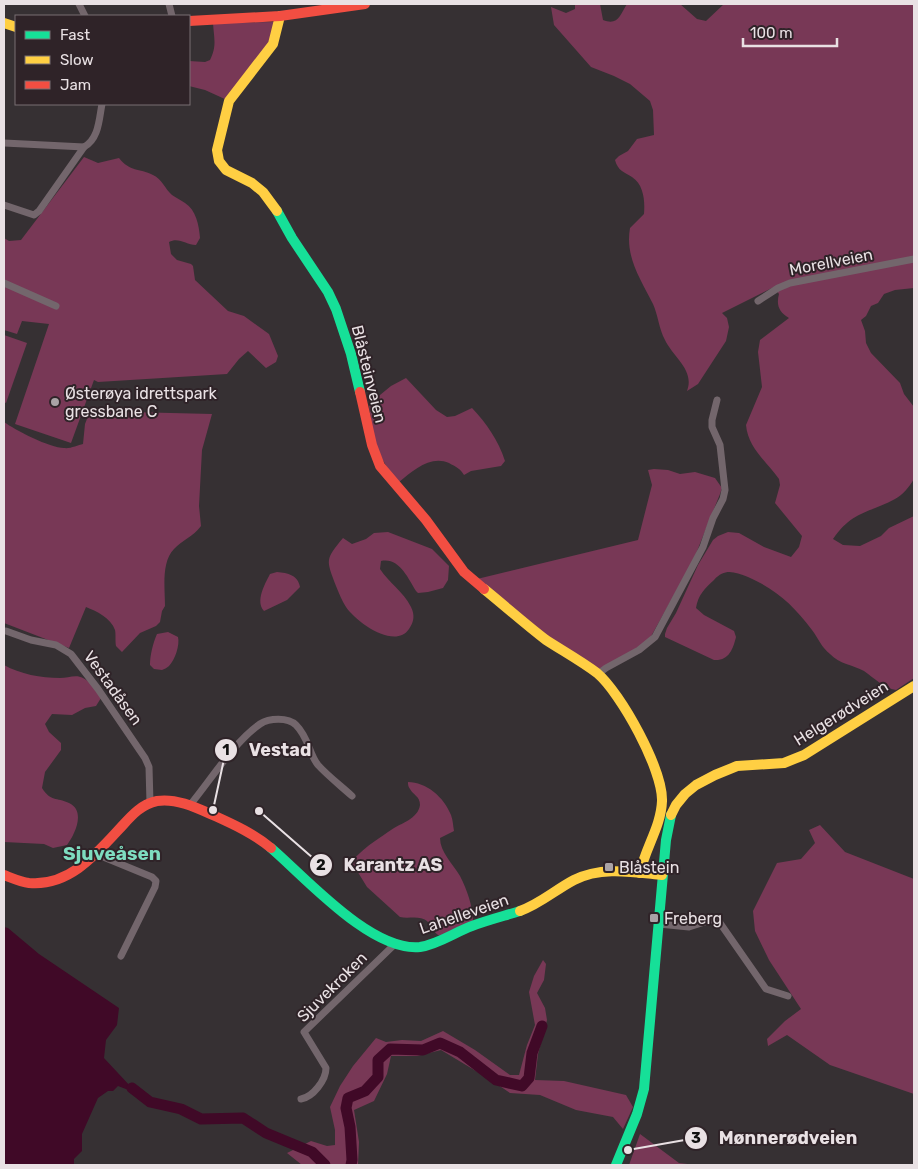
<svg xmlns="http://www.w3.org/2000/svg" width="918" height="1169" font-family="Rubik,sans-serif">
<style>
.green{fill:#783856}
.water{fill:#400927}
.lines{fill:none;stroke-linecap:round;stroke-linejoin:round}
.river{stroke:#400927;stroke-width:11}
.street{stroke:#73666c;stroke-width:7}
.fast{stroke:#16e098;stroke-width:10}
.slow{stroke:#ffcf43;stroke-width:10}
.jam{stroke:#f24e42;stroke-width:10}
.poi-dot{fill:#aaa3a6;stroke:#2f2328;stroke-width:2}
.labels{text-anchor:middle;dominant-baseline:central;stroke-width:4;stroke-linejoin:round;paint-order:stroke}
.street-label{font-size:16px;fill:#e9e1e4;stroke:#2f2328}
.poi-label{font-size:16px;fill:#e9e1e4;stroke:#2f2328;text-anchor:start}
.quarter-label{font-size:19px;font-weight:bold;fill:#7eddc0;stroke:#2f2328}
.leader{fill:none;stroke:#e9e1e4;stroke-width:2}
.callout-dot{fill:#e9e1e4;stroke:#2f2328;stroke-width:2}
.mark-label{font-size:15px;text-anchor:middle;font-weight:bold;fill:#111}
.callout-label{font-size:18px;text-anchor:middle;font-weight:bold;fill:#e9e1e4;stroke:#2f2328;stroke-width:4;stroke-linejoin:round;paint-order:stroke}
</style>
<rect width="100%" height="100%" fill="#363033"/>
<g class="green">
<path d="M575,4H600L603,20C618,26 620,15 627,4H680L697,19L706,21L724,4H914V288L895,290L884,294L878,303L871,306L866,316L861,320L865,331L866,343L871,353L900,383L904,394L914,407V479C909,487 903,495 895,499C869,513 852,511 833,539L843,545L860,546L881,536L889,528L914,516V678L896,690C884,688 874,678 864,671C853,665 839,664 830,654C822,648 818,638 812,630C793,605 777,590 748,577C734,572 725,568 714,580C705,588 698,595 696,608L704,615L734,631L736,637C733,649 729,661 714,660L665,637V634L667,628L676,613L698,565L713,540L718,536L728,532L739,533L764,547L791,557L799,547L802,536L775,503L780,485L779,479C767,462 748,448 746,425L762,387L758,352L760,340L789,318C779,312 776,305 779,294L774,287L722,313L727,318L729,327L726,341L698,384L687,391C695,370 673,357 665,340C659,329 658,315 653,304C640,278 625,257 630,228L644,214C645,201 644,185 632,177C624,172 618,171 615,160L619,156L628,151L637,139L654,135L653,110L650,101L630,84L614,76L591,67L554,25L551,7L566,13L575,9Z"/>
<path d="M275,22L274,35L227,100L205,90L189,86V61L205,62L210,60C217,46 214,39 213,23Z"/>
<path d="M84,157L98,163L119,158C130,172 139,168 153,175C162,179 165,189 172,195C176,198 181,200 185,203C196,210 199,225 200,238L196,245C186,245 179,237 169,242L171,254L177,260L191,264L193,266L195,280L228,311L244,316L269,334L278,356L276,362L266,368L248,351L239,359L227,374L98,382L94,380L71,443L15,424L49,324L22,321L17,334L4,330V238L9,241L21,240Z"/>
<polygon points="4,335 27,343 6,403 4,402"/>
<path d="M406,378L436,410L447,417L455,416L472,408C487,424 498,440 505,461L501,466L471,471L464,475C460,468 456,467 449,463C430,455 413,471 399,482C377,459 372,435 369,404L391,386Z"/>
<path d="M90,411L212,414L202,450L199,506L201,526C193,537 182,540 174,549C161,562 165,589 165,606L162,611L160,622L156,626L140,633L122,652L116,646C115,641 116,634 115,630C111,618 96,611 86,607L69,648L4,623V422C15,430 50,448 64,448C70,449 78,445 83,444L85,424Z"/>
<polygon points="654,469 668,470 680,474 695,472 715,478 722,488 720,494 693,561 649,640 642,646 598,670 577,660 477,579 638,540 652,485 648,470"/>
<path d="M388,532L432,549L449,566L448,580L443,588L428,592L418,593L416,591C408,578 399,557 381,561L380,569C389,583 403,591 411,607C415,615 414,622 409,629C395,650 356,622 346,607C342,601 339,593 336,586C326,559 325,560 343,538L352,544L366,539L374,533Z"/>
<path d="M277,572C288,573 298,575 300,587L287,600L264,611C255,601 265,584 270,574Z"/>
<path d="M168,632L178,637C180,645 175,660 169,666C167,668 164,669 162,670L154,669L150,665C150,655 153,643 157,634Z"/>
<path d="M4,665C20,674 41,678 60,678C68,678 76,674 83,678C91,682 97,691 101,698L96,706L85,708L72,715L52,714L45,724L49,732L61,743V750L45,772L42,788C51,802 56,797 69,803C86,811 75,834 67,845L53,848L44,844L4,842Z"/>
<path d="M408,782C426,782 444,797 451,815C453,820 453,826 454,831L440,838C440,852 453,864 460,876C467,890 473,906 473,922L440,936C432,932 433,927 427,921C420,915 409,919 400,917L367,887L351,861C359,854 367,846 375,841C381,837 386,833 391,830C401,823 418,819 420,805C420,796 413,795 410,789C408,787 408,784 408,782Z"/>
<polygon points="820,825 845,852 914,879 914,1094 830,1065 787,1035 768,1046 767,1039 785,1021 801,1009 769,960 755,931 753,911 777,863 801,859 815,843 809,830"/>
<polygon points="543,960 546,964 544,980 537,993 545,1008 547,1020 538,1054 535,1080 564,1081 626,1095 633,1107 623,1129 613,1117 576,1110 540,1095 510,1093 491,1080 441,1050 417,1056 391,1056 387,1074 374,1101 354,1110 359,1142 358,1165 302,1165 287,1153 311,1141 327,1146 335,1145 335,1130 330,1107 340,1086 353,1066 376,1038 386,1042 402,1040 421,1041 443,1031 475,1050 510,1075 519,1075 527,1045 535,1025 529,992 534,976"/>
<polygon points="640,1134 679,1163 696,1165 629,1165"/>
</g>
<polygon class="water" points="4,927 8,928 39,954 119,1008 117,1025 106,1040 104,1058 132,1088 131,1091 118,1086 113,1091 108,1091 98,1098 82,1134 82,1151 74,1159 74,1165 4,1165"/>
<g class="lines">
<g class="river">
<polyline points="132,1088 150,1102 181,1109 201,1119 243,1118 266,1133 312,1152 325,1165"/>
<polyline points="351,1165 352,1160 350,1127 346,1108 348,1098 365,1091 378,1077 378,1060 390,1049 423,1050 440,1043 460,1052 496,1080 522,1086 529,1078 532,1053 542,1026"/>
</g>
<g class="street">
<polyline points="79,4 85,16"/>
<polyline points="169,4 172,16"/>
<path d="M4,143L84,147C99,139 99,119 102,104"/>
<polyline points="4,205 34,215 39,211 84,147"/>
<polyline points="4,283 56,306"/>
<polyline points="758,301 778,288 790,283 914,259"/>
<polyline points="6,631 31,640 56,645 71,654 98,689 145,758 149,767 150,803"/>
<polyline points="598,674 606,668 639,650 655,637 703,547 713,518 723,499 725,490 720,445 712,427 712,420 717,400"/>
<path d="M190,805C210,781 234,742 260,724C269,718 288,717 296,725C309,738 309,754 318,765C328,776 341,786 352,796"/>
<polyline points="96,854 152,877 156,881 155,887 121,956"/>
<polyline points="659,924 689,927 714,919 720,923 766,989 788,996"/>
<path d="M301,1099C313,1097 326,1080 326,1068L304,1032L396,943"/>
</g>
<g class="fast">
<polyline points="277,211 292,238 328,292 336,309 351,354 360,392"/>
<path d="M271,848C305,877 371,952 420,947C439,944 455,932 472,926C488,920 504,916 520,911"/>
<polyline points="616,1165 637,1114 644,1089 666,840 671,815"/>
</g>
<g class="slow">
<polyline points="4,23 16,27"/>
<polyline points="277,211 263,192 252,183 226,170 219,161 217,150 229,101 273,44 280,16"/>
<path d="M484,589C505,606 525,624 546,640C563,651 581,661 597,673C621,693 663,770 662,801C661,827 645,848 640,873"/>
<polyline points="671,815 676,805 685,794 696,785 715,775 737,766 784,763 804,755 914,686"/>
<path d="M520,911C540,904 555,890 574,880C601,866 633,872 662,875"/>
</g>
<g class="jam">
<polyline points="189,21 280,16 365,4"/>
<polyline points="360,392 372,445 380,466 426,520 464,572 484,589"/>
<path d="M4,875C12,878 21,882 29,883C70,887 98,852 123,825C132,815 142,804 157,801C177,798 197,808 215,816C235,825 254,834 271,848"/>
</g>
</g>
<g class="poi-dot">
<circle cx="55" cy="402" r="5"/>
<rect x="604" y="862" width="10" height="10" rx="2.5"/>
<rect x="649" y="913" width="10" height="10" rx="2.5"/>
</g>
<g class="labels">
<g class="street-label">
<text transform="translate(831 262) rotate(-11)">Morellveien</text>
<text transform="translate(369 374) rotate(76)">Blåsteinveien</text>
<text transform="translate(113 688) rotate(54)">Vestadåsen</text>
<text transform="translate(841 713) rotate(-32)">Helgerødveien</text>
<text transform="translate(464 914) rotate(-19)">Lahelleveien</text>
<text transform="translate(332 987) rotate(-45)">Sjuvekroken</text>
</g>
<g class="poi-label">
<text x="65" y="393">Østerøya idrettspark<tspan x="65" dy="18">gressbane C</tspan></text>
<text x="619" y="867">Blåstein</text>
<text x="664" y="918">Freberg</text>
</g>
<g class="quarter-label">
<text x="112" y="853">Sjuveåsen</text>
</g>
</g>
<path class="leader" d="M213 810L226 750M259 811L321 865M628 1150L696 1138"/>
<g class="callout-dot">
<circle cx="213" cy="810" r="5"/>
<circle cx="259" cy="811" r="5"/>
<circle cx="628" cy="1150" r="5"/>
<circle cx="226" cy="750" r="12"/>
<circle cx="321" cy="865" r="12"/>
<circle cx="696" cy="1138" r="12"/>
</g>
<g class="mark-label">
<text x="226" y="755">1</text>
<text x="321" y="870">2</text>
<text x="696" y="1143">3</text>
</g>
<g class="callout-label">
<text x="280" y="756">Vestad</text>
<text x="393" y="871">Karantz AS</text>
<text x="788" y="1144">Mønnerødveien</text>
</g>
<rect width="918" height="1169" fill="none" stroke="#e9e1e4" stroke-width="10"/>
<rect x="15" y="15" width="175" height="90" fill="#2f2328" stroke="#796f73"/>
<rect x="25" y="31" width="25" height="8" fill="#16e098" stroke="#796f73"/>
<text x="60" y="40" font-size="15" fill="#e9e1e4">Fast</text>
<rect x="25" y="56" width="25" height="8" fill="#ffcf43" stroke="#796f73"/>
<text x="60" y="65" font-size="15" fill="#e9e1e4">Slow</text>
<rect x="25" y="81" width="25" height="8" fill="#f24e42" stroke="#796f73"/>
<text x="60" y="90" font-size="15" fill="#e9e1e4">Jam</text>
<path d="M743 38v8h94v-8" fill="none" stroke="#e9e1e4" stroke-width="2.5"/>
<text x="750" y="38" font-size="15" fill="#e9e1e4" stroke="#2f2328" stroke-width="4" paint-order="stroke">100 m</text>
</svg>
